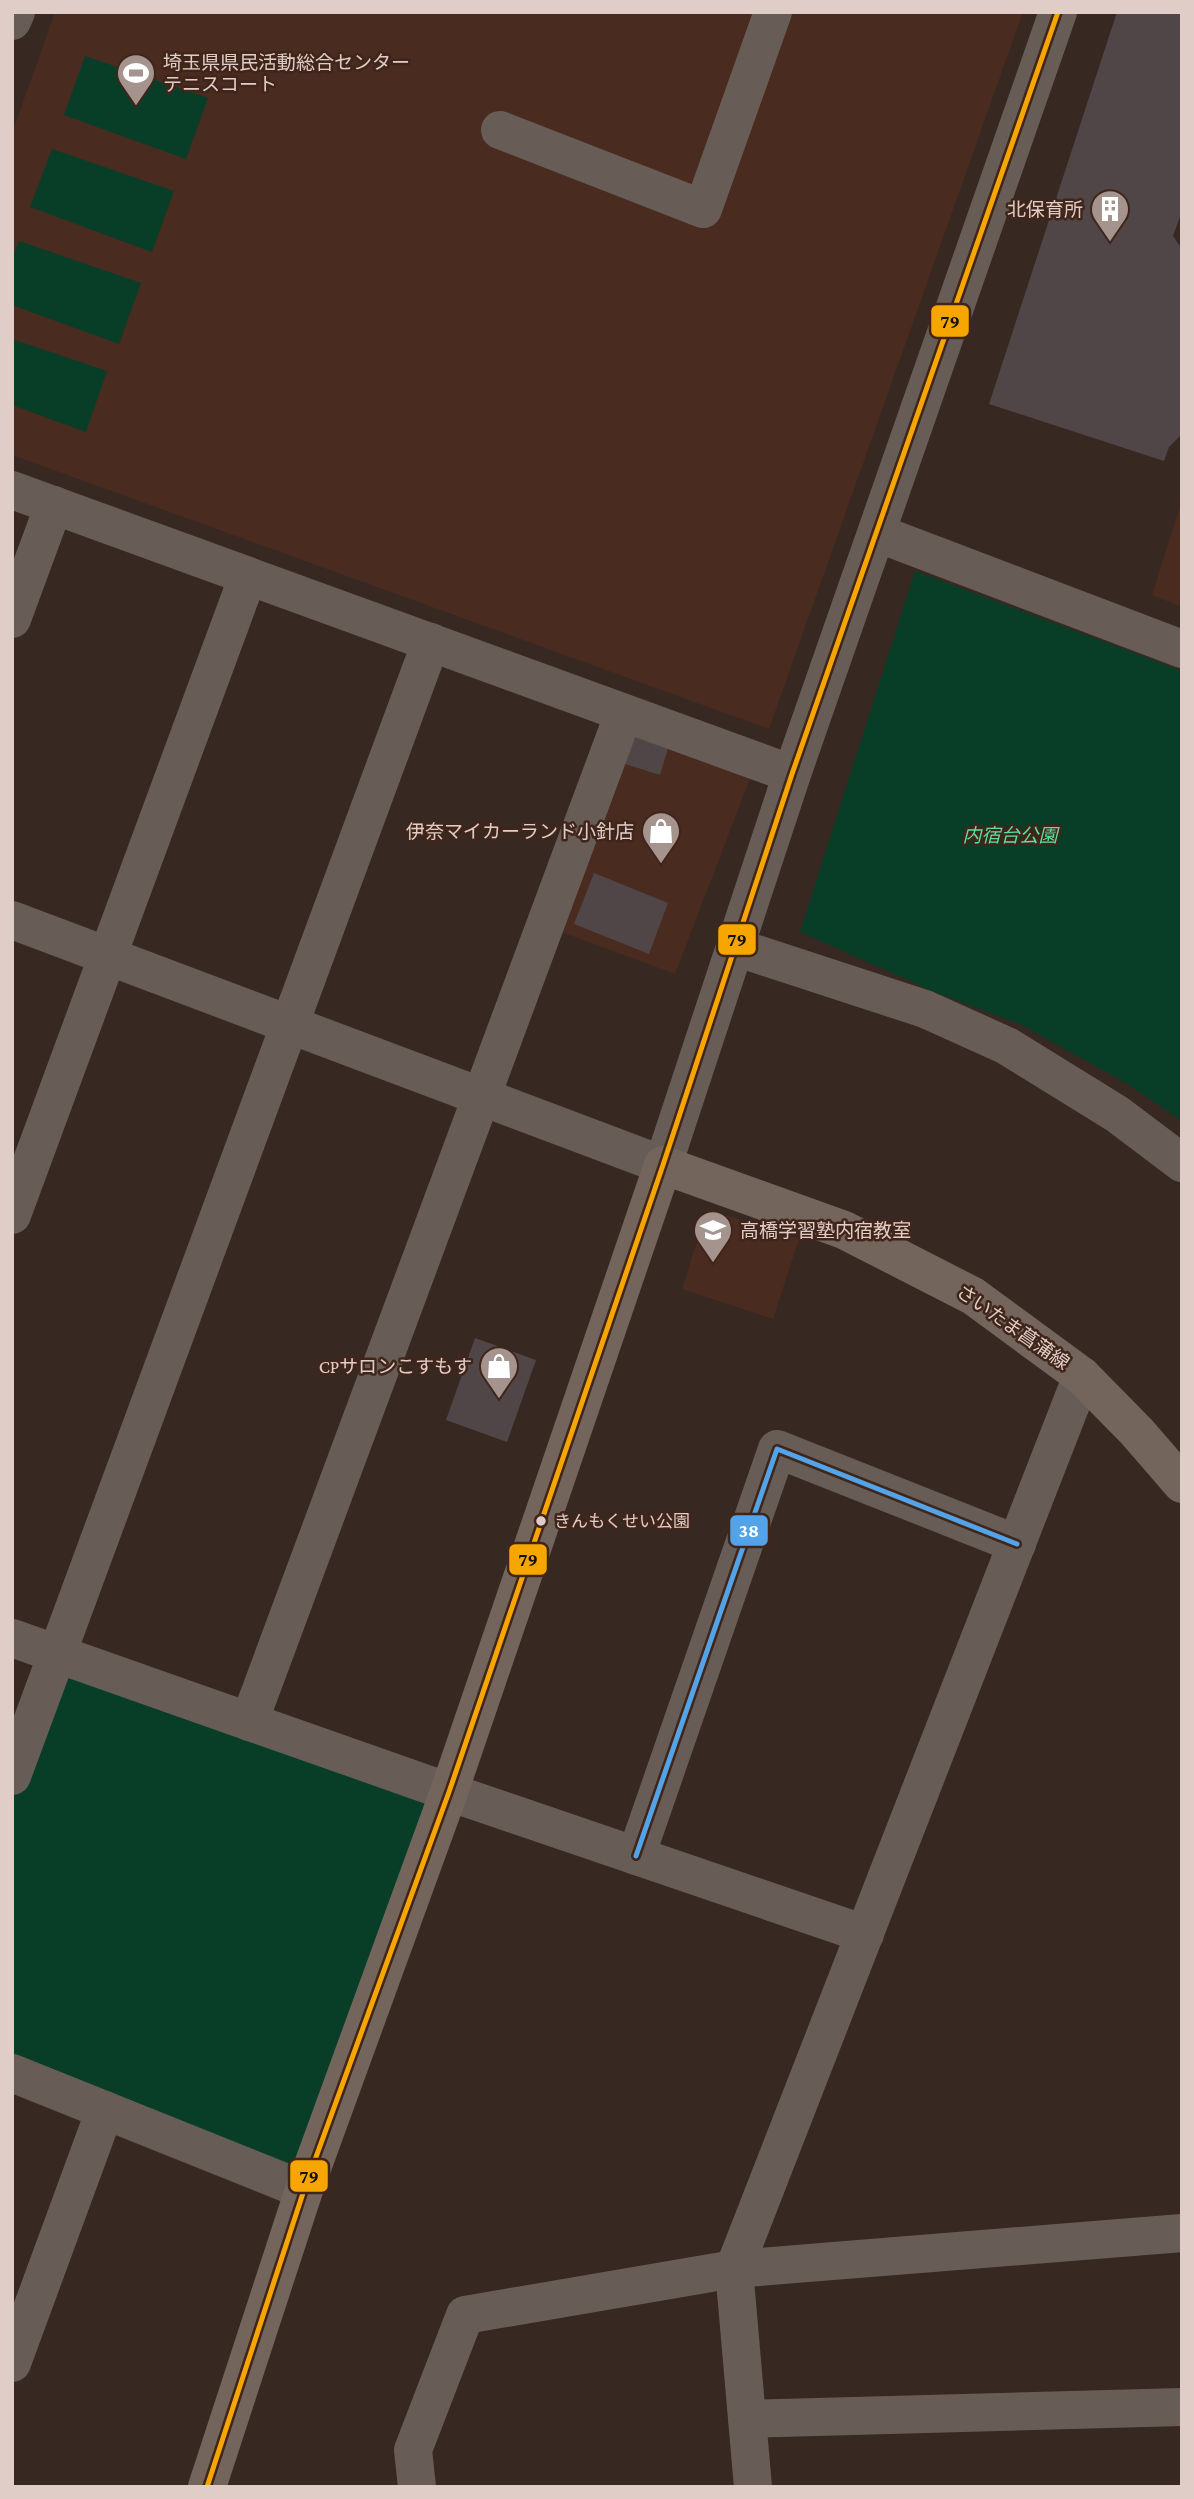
<svg xmlns="http://www.w3.org/2000/svg" width="1194" height="2499" font-family="'Crimson Pro','Noto Sans JP',serif">
<style>
.built{fill:#492b1f}
.green{fill:#083e28}
.building{fill:#504648}
.lines{fill:none;stroke-linecap:round;stroke-linejoin:round}
.minor{stroke:#685d56;stroke-width:38}
.major{stroke:#74655c;stroke-width:38}
.bus-1-casing{stroke:#40251a;stroke-width:10}
.bus-2-casing{stroke:#40251a;stroke-width:10}
.bus-1{stroke:#53a3e8;stroke-width:5}
.bus-2{stroke:#f7a600;stroke-width:5}
.bus-dot{fill:#e0cdc7;stroke:#40251a;stroke-width:2.5}
.labels{text-anchor:middle;dominant-baseline:central;stroke-width:5;stroke-linejoin:round;paint-order:stroke}
.bus-label{font-size:17px;fill:#e0cdc7;stroke:#40251a;text-anchor:start}
.poi-label{font-size:19px;fill:#e0cdc7;stroke:#40251a;text-anchor:end}
.park-label{font-size:19px;font-style:italic;fill:#5cdea2;stroke:#40251a}
.street-label{font-size:19px;fill:#e0cdc7;stroke:#40251a}
.line-badge{stroke:#40251a;stroke-width:2.5}
.badge-label{font-size:19px;text-anchor:middle;font-weight:bold;fill:#fff}
.pale-badge-label{font-size:19px;text-anchor:middle;font-weight:bold;fill:#111}
</style>
<rect width="100%" height="100%" fill="#382822"/>
<g class="built">
<polygon points="55,12 1023,12 769,729 12,455 12,133"/>
<polygon points="1182,500 1182,607 1152,595"/>
<polygon points="629,728 751,776 675,974 559,931"/>
<polygon points="707,1209 799,1239 773,1319 682,1289"/>
</g>
<g class="green">
<polygon points="85,56 208,98 186,159 64,115"/>
<polygon points="52,149 174,191 152,252 30,207"/>
<polygon points="19,241 141,283 119,344 12,305 12,258"/>
<polygon points="12,339 107,371 86,432 12,405"/>
<polygon points="915,571 1182,671 1182,1121 1131,1086 1022,1025 937,993 800,932"/>
<polygon points="57,1654 449,1792 304,2190 12,2073 12,1776"/>
</g>
<g class="building">
<polygon points="1117,12 1182,12 1182,211 1173,236 1182,249 1182,434 1169,447 1164,461 989,404"/>
<polygon points="631,734 669,745 660,775 622,763"/>
<polygon points="594,873 668,903 649,954 574,924"/>
<polygon points="475,1338 536,1360 507,1442 446,1420"/>
</g>
<g class="lines">
<g class="minor">
<polyline points="12,21 16,12"/>
<polyline points="500,130 703,209 773,12"/>
<polyline points="12,490 792,774"/>
<polyline points="877,533 1182,649"/>
<polyline points="12,619 54,505"/>
<polyline points="12,920 663,1165 792,774 1058,12"/>
<polyline points="735,947 925,1009 1007,1046 1117,1114 1182,1163"/>
<polyline points="12,1215 248,576"/>
<polyline points="12,1638 449,1792 865,1934"/>
<polyline points="249,1722 624,713"/>
<polyline points="12,1776 431,642"/>
<polyline points="636,1856 777,1449 1017,1544"/>
<polyline points="12,2073 304,2190"/>
<polyline points="12,2363 105,2110"/>
<polyline points="747,2419 1182,2407"/>
<polyline points="417,2487 413,2450 465,2315 734,2269 1182,2233"/>
<polyline points="753,2487 734,2269 1082,1376"/>
</g>
<polyline class="major" points="207,2487 304,2190 449,1792 663,1165 844,1230 973,1296 1082,1376 1137,1432 1182,1484"/>
<defs>
<polyline id="bus-1" points="636,1856 777,1449 1017,1544"/>
<polyline id="bus-2" points="207,2487 304,2190 449,1792 663,1165 792,774 1058,12"/>
</defs>
<use href="#bus-1" class="bus-1-casing"/>
<use href="#bus-2" class="bus-2-casing"/>
<use href="#bus-1" class="bus-1"/>
<use href="#bus-2" class="bus-2"/>
</g>
<defs>
<symbol id="stadium-pin" viewBox="-11 -11 22 30"><path d="M0 17L-7.5 6A9.5 9.5 0 1 1 7.5 6Z" fill="#a5938d" stroke="#40251a"/><path d="M0-5a6.5 5 0 1 0 0 10a6.5 5 0 1 0 0-10ZM-3.5-1.8h7v3.6h-7Z" fill="#fff"/></symbol>
<symbol id="building-pin" viewBox="-11 -11 22 30"><path d="M0 17L-7.5 6A9.5 9.5 0 1 1 7.5 6Z" fill="#a5938d" stroke="#40251a"/><path d="M-4-6H4V6H1V3H-1V6H-4ZM-2.5-4.3h1.7v1.8h-1.7ZM.8-4.3h1.7v1.8H.8ZM-2.5-1h1.7V.8h-1.7ZM.8-1h1.7V.8H.8Z" fill="#fff"/></symbol>
<symbol id="shop-pin" viewBox="-11 -11 22 30"><path d="M0 17L-7.5 6A9.5 9.5 0 1 1 7.5 6Z" fill="#a5938d" stroke="#40251a"/><path d="M-5-2.5h2.3a2.7 3.5 0 0 1 5.4 0H5L5.5 6h-11ZM-1.5-2.5h3a1.5 2.3 0 0 0-3 0Z" fill="#fff"/></symbol>
<symbol id="school-pin" viewBox="-11 -11 22 30"><path d="M0 17L-7.5 6A9.5 9.5 0 1 1 7.5 6Z" fill="#a5938d" stroke="#40251a"/><path d="M0-5L7-2L0 1L-7-2ZM-4 1L0 2.5L4 1V4Q0 6-4 4Z" fill="#fff"/></symbol>
</defs>
<g fill-rule="evenodd">
<use href="#stadium-pin" x="114" y="51" width="44" height="60"/>
<use href="#building-pin" x="1088" y="187" width="44" height="60"/>
<use href="#shop-pin" x="639" y="809" width="44" height="60"/>
<use href="#school-pin" x="691" y="1208" width="44" height="60"/>
<use href="#shop-pin" x="477" y="1344" width="44" height="60"/>
</g>
<circle class="bus-dot" cx="541" cy="1521" r="6"/>
<g class="labels">
<g class="bus-label">
<text x="554" y="1521">きんもくせい公園</text>
</g>
<g class="poi-label">
<text x="163" y="62" text-anchor="start">埼玉県県民活動総合センター<tspan x="163" dy="22">テニスコート</tspan></text>
<text x="1083" y="209">北保育所</text>
<text x="634" y="831">伊奈マイカーランド小針店</text>
<text x="740" y="1230" text-anchor="start">高橋学習塾内宿教室</text>
<text x="472" y="1366">CPサロンこすもす</text>
</g>
<g class="park-label">
<text x="1010" y="835">内宿台公園</text>
</g>
<g class="street-label">
<text transform="translate(1013 1327) rotate(35)">さいたま菖蒲線</text>
</g>
</g>
<g class="line-badge">
<rect x="930" y="304" width="40" height="34" rx="7" fill="#f7a600"/>
<rect x="717" y="923" width="40" height="33" rx="7" fill="#f7a600"/>
<rect x="729" y="1514" width="40" height="33" rx="7" fill="#53a3e8"/>
<rect x="508" y="1543" width="40" height="33" rx="7" fill="#f7a600"/>
<rect x="289" y="2159" width="40" height="34" rx="7" fill="#f7a600"/>
</g>
<g class="badge-label">
<text x="749" y="1537">38</text>
</g>
<g class="pale-badge-label">
<text x="950" y="328">79</text>
<text x="737" y="946">79</text>
<text x="528" y="1566">79</text>
<text x="309" y="2183">79</text>
</g>
<rect width="1194" height="2499" fill="none" stroke="#e0cdc7" stroke-width="28"/>
</svg>
